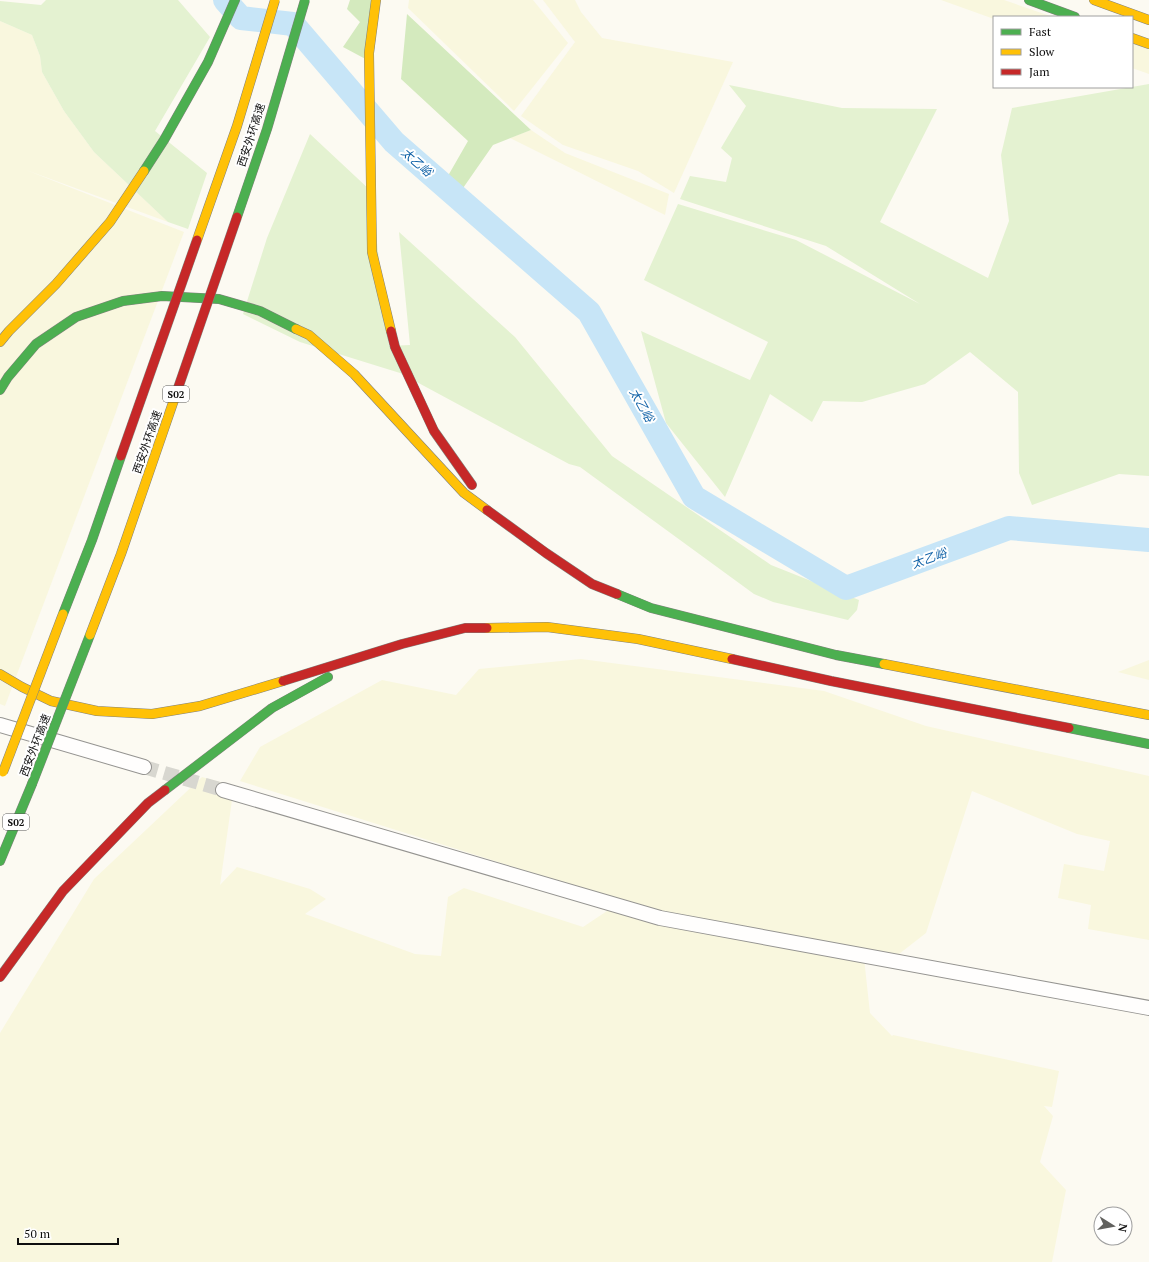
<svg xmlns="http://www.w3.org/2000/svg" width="1149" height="1262" font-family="'PT Serif','Noto Sans SC',serif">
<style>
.farmland{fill:#f9f7de}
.green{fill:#e4f2d1}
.forest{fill:#d4eabe}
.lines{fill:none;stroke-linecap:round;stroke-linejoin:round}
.river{stroke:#c7e5f7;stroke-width:24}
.street-tunnel{stroke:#d8d7d0;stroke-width:14;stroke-dasharray:14 7;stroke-linecap:butt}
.street-casing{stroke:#959491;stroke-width:16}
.fast-casing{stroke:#82827e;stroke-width:10}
.slow-casing{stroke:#82827e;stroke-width:10}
.jam-casing{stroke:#82827e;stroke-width:10}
.street{stroke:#fffefd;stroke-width:14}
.fast{stroke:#4caf50;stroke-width:9}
.slow{stroke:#ffc107;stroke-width:9}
.jam{stroke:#c62828;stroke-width:9}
.fast-bridge-casing{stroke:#82827e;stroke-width:10;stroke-linecap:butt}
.slow-bridge-casing{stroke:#82827e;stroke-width:10;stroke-linecap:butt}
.jam-bridge-casing{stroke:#82827e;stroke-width:10;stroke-linecap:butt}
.fast-bridge{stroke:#4caf50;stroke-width:9}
.slow-bridge{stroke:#ffc107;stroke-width:9}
.jam-bridge{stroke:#c62828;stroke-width:9}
.labels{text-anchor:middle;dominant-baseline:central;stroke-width:4;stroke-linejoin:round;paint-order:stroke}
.shield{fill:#fff;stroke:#565656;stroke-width:1}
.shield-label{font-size:10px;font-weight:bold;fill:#0e0e0e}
.street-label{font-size:11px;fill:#0e0e0e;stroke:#fff}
.water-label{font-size:12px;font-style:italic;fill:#1062a7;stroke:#fff}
</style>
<rect width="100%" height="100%" fill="#fcfaf2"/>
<g class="farmland">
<polygon points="409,0 533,0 568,43 514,111 408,8"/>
<polygon points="543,0 575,0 581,12 602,38 733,62 674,193 638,171 563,145 521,116 575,42"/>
<polygon points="941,0 1004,0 1053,17 994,17 994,19"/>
<polygon points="0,21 32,35 40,56 42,72 64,111 94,152 168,222 26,170 184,232 5,706 0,704"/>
<polygon points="1132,43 1149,49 1149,74 1132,68"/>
<polygon points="531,130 565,153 669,194 665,215 510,138"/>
<polygon points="581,659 824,691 926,726 1149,776 1149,940 1088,929 1091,905 1058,898 1064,864 1104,871 1110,841 1077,834 972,791 926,933 899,954 863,949 870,1013 892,1036 893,1035 1059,1071 1052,1107 1044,1106 1053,1116 1040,1162 1066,1190 1052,1262 0,1262 0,1033 94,879 202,777 234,786 220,885 237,867 310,889 326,899 305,914 415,954 441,956 448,897 464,888 583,927 622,901 240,781 260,747 382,680 456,695 479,669"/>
<polygon points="1149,660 1149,680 1118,672"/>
</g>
<g class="green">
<polygon points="46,0 178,0 210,37 155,131 207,173 188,229 168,222 94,152 64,111 42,72 40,56 32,35 0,21 0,1 41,5"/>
<polygon points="1149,84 1149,476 1119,474 1032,505 1019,473 1018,392 970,352 925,384 862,402 823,401 812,422 770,394 725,497 666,423 641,331 750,380 768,342 644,280 678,204 796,240 920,304 826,246 680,199 690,176 726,182 732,158 721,148 746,106 729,85 842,108 937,109 880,222 988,278 1009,221 1001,155 1012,108"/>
<polygon points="310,134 371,191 389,346 410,345 399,232 515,337 612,456 771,565 859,600 857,610 848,620 773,602 754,594 580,467 569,464 400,373 300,342 243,314 267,238"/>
</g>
<g class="forest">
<polygon points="350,0 379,0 373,63 343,47 360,22 347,9"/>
<polygon points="407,14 531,130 493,145 454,201 445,181 468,141 401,79"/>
</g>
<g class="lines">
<polyline class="river" points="225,0 241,18 293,24 394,142 589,312 694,497 846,588 1009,528 1149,540"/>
<polyline class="street-tunnel" points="144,767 223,790"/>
<defs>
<g id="street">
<polyline points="0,725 144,767"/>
<polyline points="223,790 660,918 1149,1008"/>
</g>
<g id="fast">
<polyline points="1029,0 1075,17"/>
<polyline points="144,171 164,140 208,62 235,0"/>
<polyline points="0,390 8,377 36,344 76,317 123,301 162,296 219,299 260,311 296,329"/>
<polyline points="617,594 651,608 836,655 884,664"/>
<polyline points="1069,728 1149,744"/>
<polyline points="165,790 272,708 328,677"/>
<polyline points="0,861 32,784"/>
</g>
<g id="slow">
<polyline points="376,0 369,53 372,252 391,331"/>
<polyline points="1094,0 1149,20"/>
<polyline points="1132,38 1149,44"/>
<polyline points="296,329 309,335 354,374 464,493 487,510"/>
<polyline points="0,342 9,331 56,284 110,222 144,171"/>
<polyline points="487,628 547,627 638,639 732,659"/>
<polyline points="884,664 1149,715"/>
<polyline points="0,674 22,687 51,701 97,711 152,714 200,706 283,681"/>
</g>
<g id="jam">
<polyline points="391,331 395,347 434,431 472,485"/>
<polyline points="487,510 546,553 592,584 617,594"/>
<polyline points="732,659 831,681 1069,728"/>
<polyline points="283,681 402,644 465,628 487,628"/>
<polyline points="0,977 63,891 148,803 165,790"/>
</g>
</defs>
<use href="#street" class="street-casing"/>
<use href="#fast" class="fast-casing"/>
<use href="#slow" class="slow-casing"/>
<use href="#jam" class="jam-casing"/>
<use href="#street" class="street"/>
<use href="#fast" class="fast"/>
<use href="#slow" class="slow"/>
<use href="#jam" class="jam"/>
<defs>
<g id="fast-bridge">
<polyline points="237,217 267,129 305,0"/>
<polyline points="63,614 92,540 121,456"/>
<polyline points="32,784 90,635"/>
</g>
<g id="slow-bridge">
<polyline points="197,240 237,126 275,0"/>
<polyline points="90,635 121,554 176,394"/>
<polyline points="3,772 63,614"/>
</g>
<g id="jam-bridge">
<polyline points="176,394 237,217"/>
<polyline points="121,456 197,240"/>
</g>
</defs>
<use href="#fast-bridge" class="fast-bridge-casing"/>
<use href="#slow-bridge" class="slow-bridge-casing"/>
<use href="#jam-bridge" class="jam-bridge-casing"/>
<use href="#fast-bridge" class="fast-bridge"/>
<use href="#slow-bridge" class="slow-bridge"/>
<use href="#jam-bridge" class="jam-bridge"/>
</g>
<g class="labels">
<g class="shield">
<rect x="163" y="386" width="26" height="16" rx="3"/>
<rect x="3" y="814" width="26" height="16" rx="3"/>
</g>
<g class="shield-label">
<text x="176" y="394">S02</text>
<text x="16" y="822">S02</text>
</g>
<g class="street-label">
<text transform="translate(251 135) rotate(-72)">西安外环高速</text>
<text transform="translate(147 442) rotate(-71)">西安外环高速</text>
<text transform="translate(35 745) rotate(-69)">西安外环高速</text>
</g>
<g class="water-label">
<text transform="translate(417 162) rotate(41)">太乙峪</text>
<text transform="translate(642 405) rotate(61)">太乙峪</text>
<text transform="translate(929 558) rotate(-20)">太乙峪</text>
</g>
</g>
<rect x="993" y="16" width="140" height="72" fill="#ffffff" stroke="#9f9f9f"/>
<rect x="1001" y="29" width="20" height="6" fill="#4caf50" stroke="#9f9f9f"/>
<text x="1029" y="36" font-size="12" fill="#0e0e0e">Fast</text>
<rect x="1001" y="49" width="20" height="6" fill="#ffc107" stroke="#9f9f9f"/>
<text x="1029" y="56" font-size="12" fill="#0e0e0e">Slow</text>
<rect x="1001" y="69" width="20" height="6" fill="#c62828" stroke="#9f9f9f"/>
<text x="1029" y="76" font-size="12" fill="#0e0e0e">Jam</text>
<g transform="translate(1113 1226) rotate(101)"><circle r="19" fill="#ffffff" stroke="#9f9f9f"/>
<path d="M0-3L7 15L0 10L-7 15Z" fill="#61615e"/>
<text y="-6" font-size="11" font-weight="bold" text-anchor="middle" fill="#0e0e0e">N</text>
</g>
<path d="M18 1238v6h100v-6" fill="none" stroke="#0e0e0e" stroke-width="2"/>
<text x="24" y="1238" font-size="12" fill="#0e0e0e" stroke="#ffffff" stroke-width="3" paint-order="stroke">50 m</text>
</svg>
